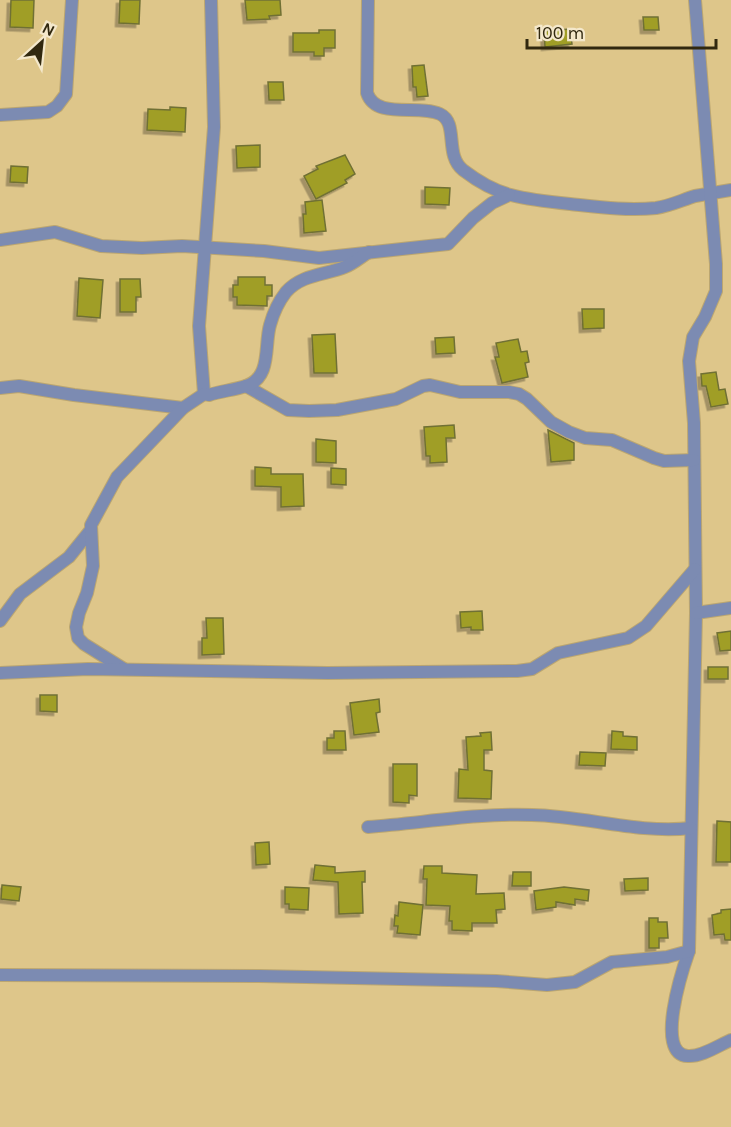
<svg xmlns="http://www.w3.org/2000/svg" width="731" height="1127" font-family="Karla,sans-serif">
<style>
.building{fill:#a09e25;stroke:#707034;stroke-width:1.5;filter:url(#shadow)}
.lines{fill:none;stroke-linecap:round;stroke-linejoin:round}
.minor-casing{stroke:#bba671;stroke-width:14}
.minor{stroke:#7c8bb2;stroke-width:12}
</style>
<defs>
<filter id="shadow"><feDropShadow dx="-3.5" dy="3.5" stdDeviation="0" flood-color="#0004"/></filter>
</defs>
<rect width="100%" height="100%" fill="#dec68a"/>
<g class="building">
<polygon points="11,0 34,0 33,28 10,27"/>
<polygon points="120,0 140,0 139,24 119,23"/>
<polygon points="245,0 280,0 281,15 269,16 270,19 247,20"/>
<polygon points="643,17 658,17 659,30 644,30"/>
<polygon points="570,29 572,44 545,47 544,31"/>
<polygon points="319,30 335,30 335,48 324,48 324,56 314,56 314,52 293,52 293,33 319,33"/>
<polygon points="424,65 428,96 417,97 416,87 413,87 412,66"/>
<polygon points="268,82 283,82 284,100 269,100"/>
<polygon points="170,107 186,108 185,132 147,130 148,109 170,110"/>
<polygon points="260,145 260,167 237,168 236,146"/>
<polygon points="345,155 355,174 345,180 347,183 316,199 304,176 318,169 316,166"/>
<polygon points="11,166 28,167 27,183 10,182"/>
<polygon points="425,187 450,188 449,205 425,204"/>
<polygon points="322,200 326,231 304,233 303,214 306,214 305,202"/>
<polygon points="238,277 265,277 265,285 272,285 272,296 267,296 267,306 237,305 237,297 233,297 233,285 238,285"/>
<polygon points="79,278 103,280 100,318 77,316"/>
<polygon points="120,279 140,279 141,297 136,297 136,312 120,312"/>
<polygon points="582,309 604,309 604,328 583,329"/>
<polygon points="335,334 337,373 314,373 312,335"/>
<polygon points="454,337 455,353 436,354 435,338"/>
<polygon points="518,339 521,352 527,351 529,362 525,363 528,377 502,383 495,357 499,357 496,343"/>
<polygon points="716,372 719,390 725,389 728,404 711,407 706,386 702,386 701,374"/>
<polygon points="454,425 455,438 446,438 447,462 430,463 430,456 426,456 424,427"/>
<polygon points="548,430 574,443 574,460 551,462"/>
<polygon points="316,439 336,441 336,463 316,462"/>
<polygon points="255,467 271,468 271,474 303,474 304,506 281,507 281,487 255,486"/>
<polygon points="331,468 346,469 346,485 331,484"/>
<polygon points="482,611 483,630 471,630 471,627 461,628 460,612"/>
<polygon points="206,618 223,618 224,654 202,655 202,638 207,638"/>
<polygon points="731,631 731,650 720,651 717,633"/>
<rect x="708" y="667" width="20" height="12"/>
<polygon points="40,695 57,695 57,712 40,711"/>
<polygon points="379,699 380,712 376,713 379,732 354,735 350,703"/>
<polygon points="334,731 345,731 346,750 327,750 327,738 334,738"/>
<polygon points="612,731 623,732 623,736 637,737 637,750 611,749"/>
<polygon points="491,732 492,750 484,750 484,770 492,771 491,799 458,798 459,769 468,770 466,737 481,736 480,733"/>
<polygon points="580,752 606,753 605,766 579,765"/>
<polygon points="393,764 417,764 417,796 409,795 409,803 393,802"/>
<polygon points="717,821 731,822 731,862 716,862"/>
<polygon points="269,842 270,864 256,865 255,843"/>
<polygon points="315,865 335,867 335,873 365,871 365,882 362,882 363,913 339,914 338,882 313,880"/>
<polygon points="424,866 442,866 442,873 477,875 476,894 504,893 505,909 496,910 497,923 472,923 472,931 452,930 452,921 449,921 450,906 426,905 427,879 423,879"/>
<polygon points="513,872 531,872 531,886 512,886"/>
<polygon points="648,878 648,890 625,891 624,879"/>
<polygon points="2,885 21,887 19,901 1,899"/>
<polygon points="285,887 309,888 308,910 289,909 289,904 285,904"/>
<polygon points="564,887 589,890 588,901 575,899 575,905 556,902 556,907 536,910 534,891"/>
<polygon points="399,902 423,905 420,935 397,933 398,926 394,926 395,915 398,916"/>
<polygon points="731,909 731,940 725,940 724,934 714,935 712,915 721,913 721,910"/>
<polygon points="649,918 658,918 658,922 667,922 668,938 659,938 659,948 649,948"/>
</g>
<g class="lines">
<defs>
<g id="minor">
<path d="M368,0L367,93C376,120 418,104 440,114C459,123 444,155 463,170C476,180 495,191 511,195C530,200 550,202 570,204C598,207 627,211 656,208C670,206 682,200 695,196C707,194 719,192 731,190"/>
<path d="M695,0L716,264V291L705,317L693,337L689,361L694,423L696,613L689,951C683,968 654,1055 688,1056C702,1057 719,1045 731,1040"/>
<polyline points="0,115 48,112 57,106 66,94 72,0"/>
<polyline points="0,240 55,232 101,246 142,248 182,246 264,251 319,258 448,244 473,218 492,203 509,195"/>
<polyline points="246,386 288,410 309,411 337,410 396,399 423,386 430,385 460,392 509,392 519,394 527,399 551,422 569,432 585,438 612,440 654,458 664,461 694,460"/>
<polyline points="0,388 19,386 74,395 183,408"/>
<polyline points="204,394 199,326 214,127 211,0"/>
<polyline points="696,613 731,608"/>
<polyline points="0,621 20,594 69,557 90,531"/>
<path d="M124,669L84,644L78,638L76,627L79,613L87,593L93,566L91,525L117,477L183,408L204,394L209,395C221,391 234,390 246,386C272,377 264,346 270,325C273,314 279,301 286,292C302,274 325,275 345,267C353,264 361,257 369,252"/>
<polyline points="0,673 88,669 328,673 517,671 532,669 558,653 628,638 646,626 695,569"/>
<path d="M368,827C423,823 477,813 532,815C586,816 637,834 691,828"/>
<polyline points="0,975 259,976 496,981 547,985 575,982 612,962 667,957 689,951"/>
</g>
</defs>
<use href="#minor" class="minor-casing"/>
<use href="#minor" class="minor"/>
</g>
<g transform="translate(42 42) rotate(27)" stroke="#f4e8cb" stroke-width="4.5" paint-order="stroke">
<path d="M0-4.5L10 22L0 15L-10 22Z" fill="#31280f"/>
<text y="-9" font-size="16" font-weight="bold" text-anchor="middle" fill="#31280f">N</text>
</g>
<path d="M527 39v9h189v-9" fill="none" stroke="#31280f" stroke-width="3"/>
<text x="536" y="39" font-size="18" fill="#31280f" stroke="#f4e8cb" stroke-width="4.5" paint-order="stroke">100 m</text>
</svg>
